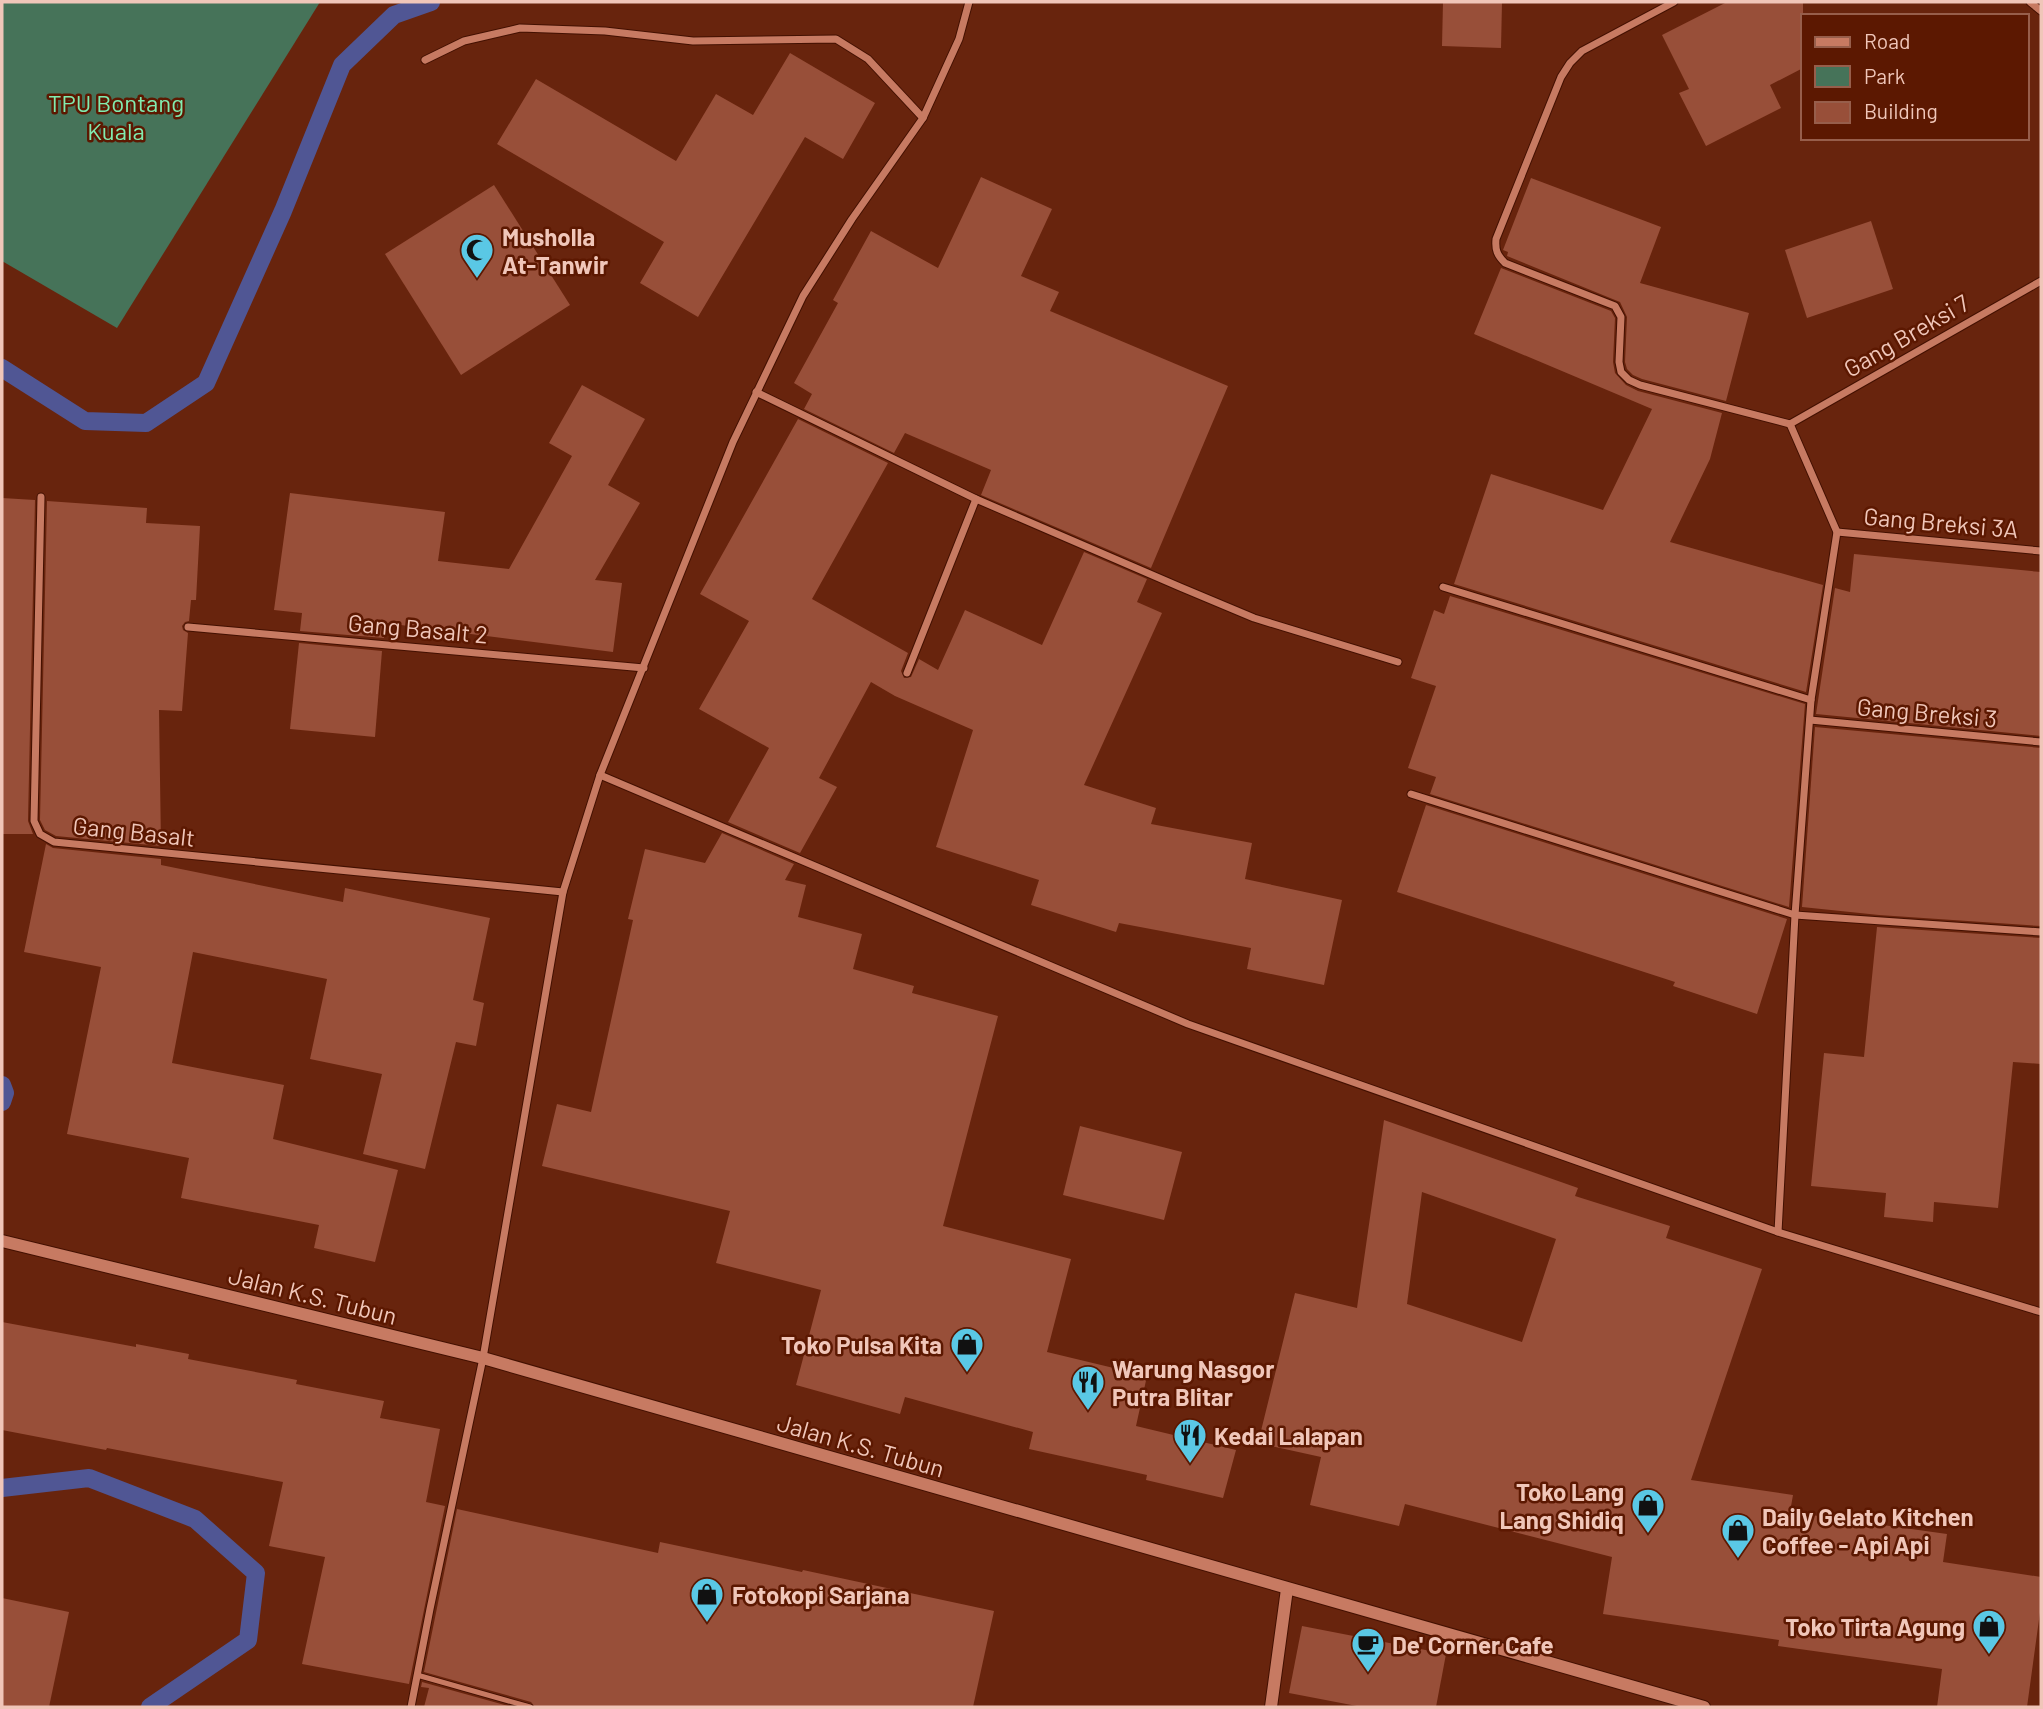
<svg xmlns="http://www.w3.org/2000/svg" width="2043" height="1709" font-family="Barlow,sans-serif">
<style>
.green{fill:#467359}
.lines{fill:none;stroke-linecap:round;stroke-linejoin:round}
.stream{stroke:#505694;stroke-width:18}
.building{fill:#984f39;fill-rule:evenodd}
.service-casing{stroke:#431001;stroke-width:7}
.minor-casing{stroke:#431001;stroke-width:9}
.tertiary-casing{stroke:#431001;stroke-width:14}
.service{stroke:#c77a62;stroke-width:5}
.minor{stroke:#c77a62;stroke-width:7}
.tertiary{stroke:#c77a62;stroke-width:12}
.labels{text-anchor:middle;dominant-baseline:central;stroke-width:5;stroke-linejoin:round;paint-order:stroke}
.park-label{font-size:24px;fill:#81ebb0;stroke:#5c1801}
.poi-label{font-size:24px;font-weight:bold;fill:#f0c6b9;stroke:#5c1801;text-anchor:start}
.street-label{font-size:24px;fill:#f0c6b9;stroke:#5c1801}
</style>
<rect width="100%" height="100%" fill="#68240d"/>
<polygon class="green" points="2,2 320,2 117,328 2,261"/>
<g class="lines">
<g class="stream">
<polyline points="2,368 85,421 146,423 206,383 283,211 342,65 394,15 431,2"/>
<polyline points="2,1085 5,1093 2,1102"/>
<polyline points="2,1488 89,1478 195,1519 256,1573 248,1640 150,1707"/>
</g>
</g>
<g class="building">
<polygon points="1443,2 1502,2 1501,48 1442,46"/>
<polygon points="1727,2 1803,2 1803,68 1770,85 1781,108 1706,146 1679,93 1689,89 1662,35"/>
<polygon points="790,53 875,103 843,159 805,137 698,317 640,283 664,242 497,144 536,79 676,161 716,94 753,115"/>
<polygon points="981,177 1052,209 1021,276 1059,292 1050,311 1228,386 1151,568 981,495 991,470 905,433 894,453 804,409 812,394 794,383 838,303 833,300 871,231 938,268"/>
<polygon points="1531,178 1661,227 1640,283 1749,313 1726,401 1642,379 1633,375 1627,369 1625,362 1627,317 1620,302 1507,256 1508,252 1503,250"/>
<polygon points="494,185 570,305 461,375 385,254"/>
<polygon points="1871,221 1893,289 1807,318 1785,250"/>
<polygon points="1501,268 1611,311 1615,318 1613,362 1615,373 1626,385 1638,391 1722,413 1710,459 1670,542 1823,585 1806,692 1454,584 1491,474 1603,510 1652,409 1474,334"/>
<polygon points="582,385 645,419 608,485 640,503 595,580 622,583 613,652 385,623 384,638 300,631 302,613 274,610 290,493 445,512 438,561 509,569 572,456 549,443"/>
<polygon points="798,419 888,463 812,599 908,653 901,671 904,678 911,677 919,659 938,670 965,610 1042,645 1084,552 1147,579 1137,602 1162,613 1084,785 1156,808 1151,824 1252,843 1245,879 1342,900 1324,985 1247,969 1251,948 1119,923 1116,932 1031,905 1039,880 936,847 973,730 895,696 871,682 819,778 837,787 800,853 728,822 769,748 699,709 749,621 700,594"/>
<polygon points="2,498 35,500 28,821 33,834 2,834"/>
<polygon points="47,501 147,508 146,523 200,526 196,600 191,600 189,621 185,622 182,626 183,630 188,633 182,711 159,710 161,846 56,836 45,830 40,820"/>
<polygon points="1854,554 2041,572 2041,736 1816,714 1835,588 1850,592"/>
<polygon points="1450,596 1805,704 1789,907 1430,794 1436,777 1408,768 1436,686 1411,678 1434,610 1444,614"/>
<polygon points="299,643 382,651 375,737 290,729"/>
<polygon points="1815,727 2041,748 2041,926 1879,915 1802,907"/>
<polygon points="1426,805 1787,919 1757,1014 1673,986 1675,982 1397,892"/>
<polygon points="722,833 794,864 785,880 806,885 798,917 862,934 853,969 914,986 912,993 998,1016 943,1226 1071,1259 1047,1352 1147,1376 1136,1426 1236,1450 1223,1498 1146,1480 1147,1475 1029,1449 1033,1432 905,1397 900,1414 796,1385 821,1290 716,1263 730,1211 542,1166 557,1104 591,1112 633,920 628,919 645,849 705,863"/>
<polygon points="46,844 53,848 161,859 161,865 343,902 345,888 490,918 473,1000 484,1003 476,1046 456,1042 425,1169 363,1154 382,1074 310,1059 327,979 193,952 172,1063 284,1085 273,1139 398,1170 375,1262 314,1248 319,1225 181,1198 189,1158 67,1134 101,967 24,952"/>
<polygon points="1877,927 2041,938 2041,1064 2013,1062 1998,1208 1934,1202 1933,1222 1884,1217 1886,1193 1811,1186 1824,1053 1864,1057"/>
<path d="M1384,1120L1578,1188L1575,1196L1670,1226L1666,1238L1762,1269L1691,1480L1793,1495L1790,1512L1947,1534L1943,1562L2041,1577V1605L2027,1707H1937L1942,1669L1778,1646L1779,1640L1603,1614L1612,1557L1405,1504L1399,1526L1310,1505L1321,1457L1258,1443L1295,1293L1357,1308ZM1422,1192L1556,1239L1522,1342L1407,1304Z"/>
<polygon points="1080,1126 1182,1152 1164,1220 1063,1195"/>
<polygon points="2,1322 136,1347 136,1344 189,1354 188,1359 297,1380 296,1384 384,1401 380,1418 440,1429 426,1502 445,1506 409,1684 302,1664 325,1557 269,1546 283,1482 107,1448 106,1450 2,1430"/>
<polygon points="457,1509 658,1553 660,1542 802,1572 803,1570 994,1611 973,1707 535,1707 531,1702 424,1672"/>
<polygon points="2,1598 69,1612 49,1707 2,1707"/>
<polygon points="1302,1626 1446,1654 1436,1707 1362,1707 1289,1693"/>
<polygon points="422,1682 512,1707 424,1707 429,1688 421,1687"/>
</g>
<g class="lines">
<defs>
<polyline id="service" points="417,1675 530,1707"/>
<g id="minor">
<path d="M1674,2L1582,51L1570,63L1561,77L1496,239C1495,250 1497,255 1505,263L1615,306L1621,317L1619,362L1621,372L1629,380L1640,385L1790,424"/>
<polyline points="2030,2 2041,11"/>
<polyline points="425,60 464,41 520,28 605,31 693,41 836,39 868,59 923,118"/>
<polyline points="756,392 976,499 1180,587 1254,618 1398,662"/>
<polyline points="1790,424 2041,281"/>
<polyline points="41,497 34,821 40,834 54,842 563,892"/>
<polyline points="1837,532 2041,551"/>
<polyline points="1443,587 1811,700"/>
<polyline points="188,627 644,668"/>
<polyline points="907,673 976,499"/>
<polyline points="1810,720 2041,742"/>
<polyline points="600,775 1188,1024 1778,1232 2041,1312"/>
<polyline points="1411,794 1795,915 2041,932"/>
<polyline points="1778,1232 1795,915 1811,700 1837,532 1790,424"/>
<polyline points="411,1707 430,1609 483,1358 563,892 600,775 733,442 803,296 852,219 923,118 959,39 969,2"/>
</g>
<g id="tertiary">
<polyline points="2,1241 483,1358 1704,1707"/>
<polyline points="1271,1707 1287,1589"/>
</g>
</defs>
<use href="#service" class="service-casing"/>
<use href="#minor" class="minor-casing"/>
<use href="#tertiary" class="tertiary-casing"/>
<use href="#service" class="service"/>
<use href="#minor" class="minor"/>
<use href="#tertiary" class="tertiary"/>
</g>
<defs>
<symbol id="mosque-pin" viewBox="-11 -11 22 30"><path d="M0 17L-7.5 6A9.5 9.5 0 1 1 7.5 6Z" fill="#5ac8e5" stroke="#5c1801"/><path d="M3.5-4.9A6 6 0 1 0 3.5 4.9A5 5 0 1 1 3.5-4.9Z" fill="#111"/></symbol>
<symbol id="shop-pin" viewBox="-11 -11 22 30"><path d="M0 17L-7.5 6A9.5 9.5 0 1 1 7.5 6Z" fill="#5ac8e5" stroke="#5c1801"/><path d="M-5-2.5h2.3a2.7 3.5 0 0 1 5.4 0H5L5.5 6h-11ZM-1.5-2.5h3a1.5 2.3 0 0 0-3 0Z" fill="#111"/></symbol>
<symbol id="restaurant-pin" viewBox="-11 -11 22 30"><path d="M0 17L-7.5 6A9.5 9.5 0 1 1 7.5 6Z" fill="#5ac8e5" stroke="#5c1801"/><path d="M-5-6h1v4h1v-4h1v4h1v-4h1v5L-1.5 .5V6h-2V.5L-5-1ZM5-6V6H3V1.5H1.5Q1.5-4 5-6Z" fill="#111"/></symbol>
<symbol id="cafe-pin" viewBox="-11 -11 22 30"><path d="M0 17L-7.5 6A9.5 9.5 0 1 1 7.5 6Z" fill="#5ac8e5" stroke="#5c1801"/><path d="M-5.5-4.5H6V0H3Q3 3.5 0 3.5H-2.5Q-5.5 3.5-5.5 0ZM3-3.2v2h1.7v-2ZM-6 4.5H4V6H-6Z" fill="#111"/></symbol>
</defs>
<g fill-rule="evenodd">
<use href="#mosque-pin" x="458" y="231" width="38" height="52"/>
<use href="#shop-pin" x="948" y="1325" width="38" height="52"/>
<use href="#restaurant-pin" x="1069" y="1363" width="38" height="52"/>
<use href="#restaurant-pin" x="1171" y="1416" width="38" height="52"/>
<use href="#shop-pin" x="1629" y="1486" width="38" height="52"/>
<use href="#shop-pin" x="1719" y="1511" width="38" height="52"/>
<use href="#shop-pin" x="688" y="1575" width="38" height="52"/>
<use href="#shop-pin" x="1970" y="1607" width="38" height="52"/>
<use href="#cafe-pin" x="1349" y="1625" width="38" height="52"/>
</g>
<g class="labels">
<g class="park-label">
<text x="116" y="102">TPU Bontang<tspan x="116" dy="28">Kuala</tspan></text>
</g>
<g class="poi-label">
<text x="502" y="236">Musholla<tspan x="502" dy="28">At-Tanwir</tspan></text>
<text x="942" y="1344" text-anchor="end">Toko Pulsa Kita</text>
<text x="1112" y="1368">Warung Nasgor<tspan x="1112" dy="28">Putra Blitar</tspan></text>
<text x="1214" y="1435">Kedai Lalapan</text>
<text x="1624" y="1491" text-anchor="end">Toko Lang<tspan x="1624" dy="28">Lang Shidiq</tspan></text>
<text x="1762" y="1516">Daily Gelato Kitchen<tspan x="1762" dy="28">Coffee - Api Api</tspan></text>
<text x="732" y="1594">Fotokopi Sarjana</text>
<text x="1965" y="1626" text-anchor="end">Toko Tirta Agung</text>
<text x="1392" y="1644">De' Corner Cafe</text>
</g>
<g class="street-label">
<text transform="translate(1906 335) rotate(-30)">Gang Breksi 7</text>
<text transform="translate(1941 522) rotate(5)">Gang Breksi 3A</text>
<text transform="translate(418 628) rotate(5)">Gang Basalt 2</text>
<text transform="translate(1927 712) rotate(5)">Gang Breksi 3</text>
<text transform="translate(134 831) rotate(6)">Gang Basalt</text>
<text transform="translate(313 1295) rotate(14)">Jalan K.S. Tubun</text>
<text transform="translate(861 1445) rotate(16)">Jalan K.S. Tubun</text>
</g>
</g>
<rect width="2043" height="1709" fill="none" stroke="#f0c6b9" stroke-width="7"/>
<rect x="1801" y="14" width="228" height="126" fill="#5c1801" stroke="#975e4b" stroke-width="2"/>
<rect x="1815" y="37" width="35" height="10" fill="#c77a62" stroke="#975e4b" stroke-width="2"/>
<text x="1864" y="49" font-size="21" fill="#f0c6b9">Road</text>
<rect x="1815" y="66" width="35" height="21" fill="#467359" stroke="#975e4b" stroke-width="2"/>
<text x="1864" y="84" font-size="21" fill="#f0c6b9">Park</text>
<rect x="1815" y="102" width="35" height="21" fill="#984f39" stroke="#975e4b" stroke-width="2"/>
<text x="1864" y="119" font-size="21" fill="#f0c6b9">Building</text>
</svg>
